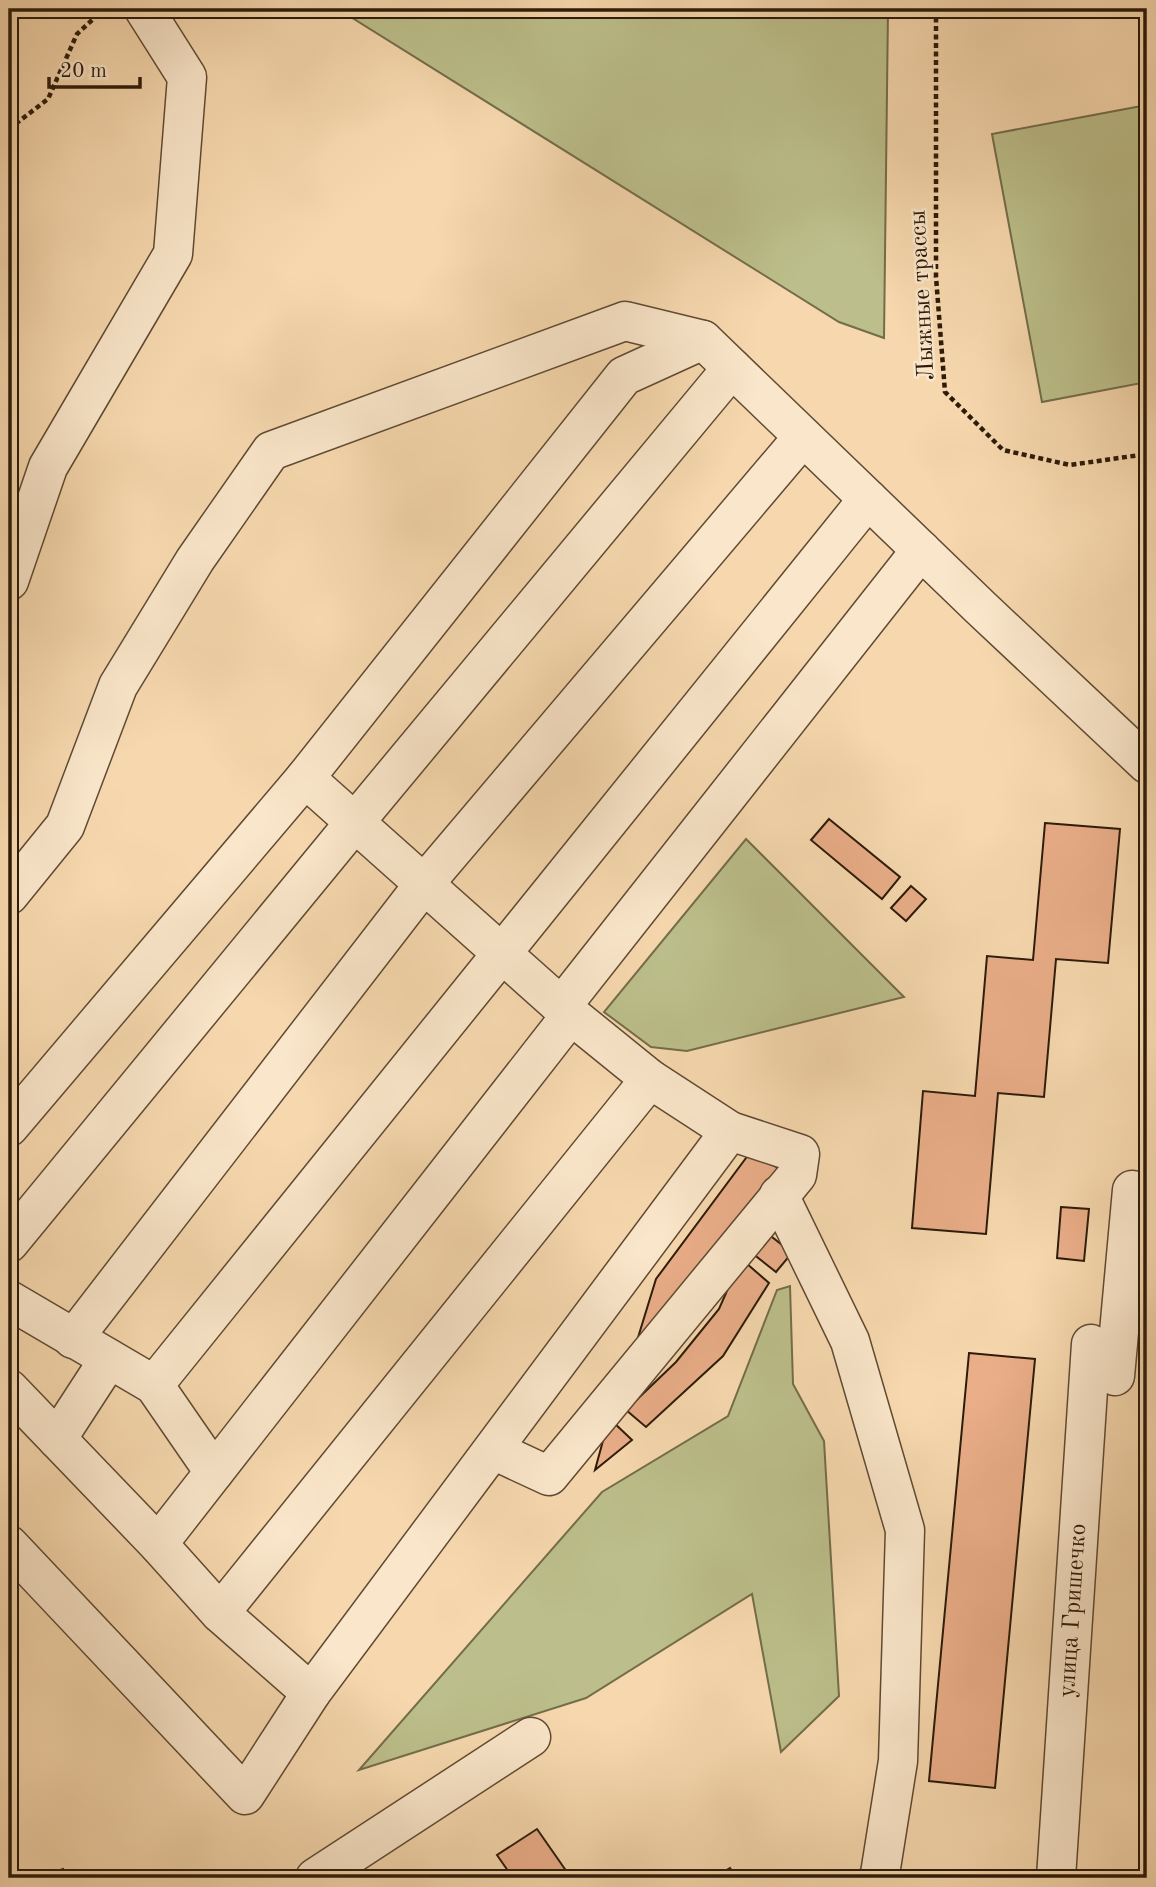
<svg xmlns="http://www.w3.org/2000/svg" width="1156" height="1887" font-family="'Old Standard TT',serif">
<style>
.green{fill:#bcbf8b;stroke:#746d4a;stroke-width:2}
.building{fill:#eaae89;stroke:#2c1b0a;stroke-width:2}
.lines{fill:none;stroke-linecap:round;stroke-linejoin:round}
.minor-casing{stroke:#5f4a33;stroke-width:41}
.path{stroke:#2c1b0a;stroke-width:4.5;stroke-dasharray:5 3.5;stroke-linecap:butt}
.minor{stroke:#fae6ca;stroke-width:38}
.labels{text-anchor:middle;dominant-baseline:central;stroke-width:5;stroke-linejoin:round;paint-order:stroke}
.street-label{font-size:24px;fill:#2c1b0a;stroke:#fae6ca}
</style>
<rect width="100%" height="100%" fill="#f7d8ae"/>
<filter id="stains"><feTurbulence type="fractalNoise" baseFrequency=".00286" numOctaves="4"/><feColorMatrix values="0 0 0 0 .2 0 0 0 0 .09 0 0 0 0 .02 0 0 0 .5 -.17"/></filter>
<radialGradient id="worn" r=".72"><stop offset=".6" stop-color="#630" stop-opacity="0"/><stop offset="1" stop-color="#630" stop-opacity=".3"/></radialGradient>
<g class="green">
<polygon points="338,9 888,9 884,338 839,322"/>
<polygon points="1147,105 1147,382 1042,402 992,134"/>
<polygon points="746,839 904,997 687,1051 651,1047 604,1012"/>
<polygon points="790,1286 793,1384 824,1441 839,1696 781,1752 752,1594 586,1698 359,1770 602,1492 728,1416 777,1290"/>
</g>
<g class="building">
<polygon points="829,819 900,877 882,899 811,840"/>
<polygon points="1045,823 1120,829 1108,963 1056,959 1044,1097 998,1093 986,1234 912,1228 923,1091 975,1096 987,956 1033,960"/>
<polygon points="911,886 926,899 906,921 891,908"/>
<polygon points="749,1154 779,1168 636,1344 656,1279"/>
<polygon points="1061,1207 1089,1209 1084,1261 1057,1258"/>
<polygon points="767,1233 792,1253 776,1272 752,1253"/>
<polygon points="746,1263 769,1283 723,1356 646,1427 626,1410 676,1362 719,1309 730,1284"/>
<polygon points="969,1353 1035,1359 995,1788 929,1781"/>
<polygon points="611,1420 632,1440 595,1470 607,1426"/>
<polygon points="537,1829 569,1875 564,1878 513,1878 497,1855"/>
<polygon points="730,1868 736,1878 712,1878"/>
<polygon points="63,1869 67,1878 38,1878"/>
</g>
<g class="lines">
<defs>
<g id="minor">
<polyline points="9,581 48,467 173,254 187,77 144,9"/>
<polyline points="9,895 65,826 118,686 195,560 271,451 625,321 703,340"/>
<polyline points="561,1007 921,550"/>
<polyline points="9,1127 305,778"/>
<polyline points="779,1195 850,1341 905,1530 898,1761 880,1874 878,1878"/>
<polyline points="9,1243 355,822 732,368"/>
<polyline points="9,1300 154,1385 214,1472"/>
<polyline points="73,1339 424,884 803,437"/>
<polyline points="1115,1376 1132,1190 1147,1192"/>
<polyline points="154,1385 868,499"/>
<polyline points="9,1389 158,1544 220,1613 311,1693 245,1795 9,1545"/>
<polyline points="57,1439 109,1359"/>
<polyline points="493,1450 549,1476 797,1175 800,1154 730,1131 650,1079 571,1015 305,778 624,376 703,340 981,608 1147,764"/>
<polyline points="158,1544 571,1015"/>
<polyline points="220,1613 650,1079"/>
<polyline points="311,1693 730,1131"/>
<polyline points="315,1878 531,1737"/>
<path id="s1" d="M1056,1878L1091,1344"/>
</g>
</defs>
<use href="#minor" class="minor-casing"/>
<g class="path">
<polyline points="936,9 936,277 945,392 1003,450 1070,465 1147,454"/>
<polyline points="9,129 48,99 77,34 104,9"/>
</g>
<use href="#minor" class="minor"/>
</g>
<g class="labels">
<g class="street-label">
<text transform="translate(923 295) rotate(-93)">Лыжные трассы</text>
<text stroke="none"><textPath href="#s1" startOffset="268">улица Гришечко</textPath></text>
</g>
</g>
<rect width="1156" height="1887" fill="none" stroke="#f7d8ae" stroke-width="35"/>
<rect x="10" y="10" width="1135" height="1866" fill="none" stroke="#2c1b0a" stroke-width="3.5"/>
<rect x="18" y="18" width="1121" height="1852" fill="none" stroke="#2c1b0a" stroke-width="2"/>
<path d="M49 77v10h91v-10" fill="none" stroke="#2c1b0a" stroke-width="3.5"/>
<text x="60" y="77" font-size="21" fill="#2c1b0a" stroke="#fae6ca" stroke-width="5" paint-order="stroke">20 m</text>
<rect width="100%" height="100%" filter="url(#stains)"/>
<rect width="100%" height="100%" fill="url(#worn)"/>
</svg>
